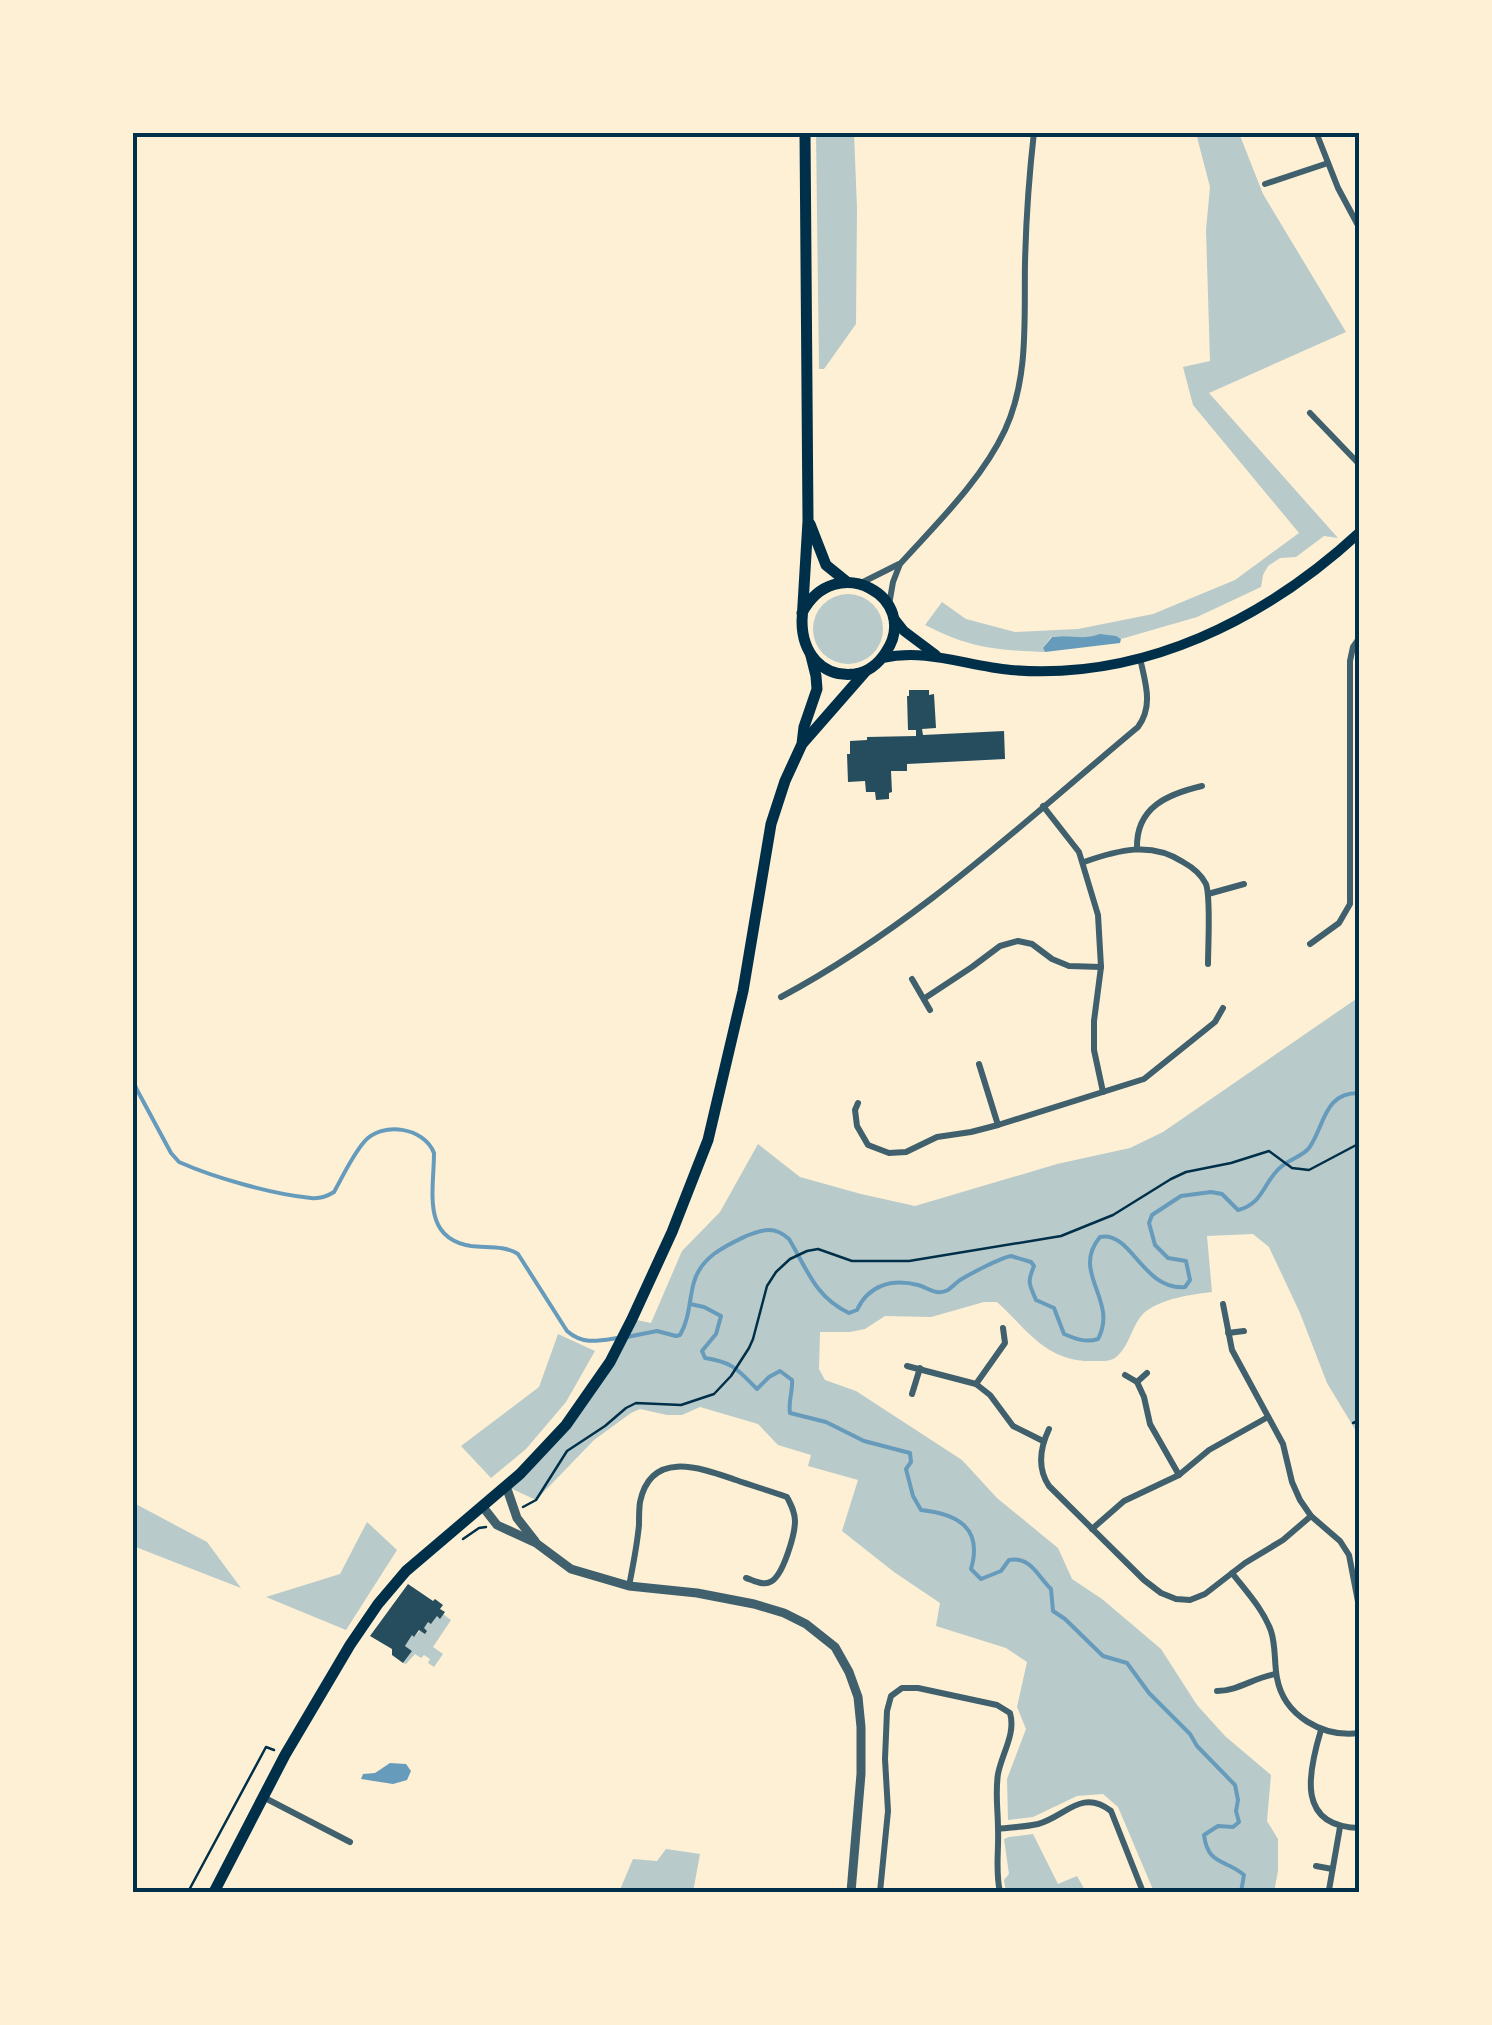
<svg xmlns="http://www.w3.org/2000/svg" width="1492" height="2025" font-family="'IBM Plex Sans',sans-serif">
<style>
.green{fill:#b9caca}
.water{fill:#669bbc}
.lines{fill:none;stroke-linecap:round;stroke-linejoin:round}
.stream{stroke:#669bbc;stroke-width:4}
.building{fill:#264d5e}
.path{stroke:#003049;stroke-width:2.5}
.minor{stroke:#3f606c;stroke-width:6}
.tertiary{stroke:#3f606c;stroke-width:9}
.primary{stroke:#003049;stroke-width:10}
.trunk{stroke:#003049;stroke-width:11}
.neatline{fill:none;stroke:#003049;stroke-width:4}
</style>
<rect width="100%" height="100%" fill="#fdf0d5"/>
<g class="green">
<polygon points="816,133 854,133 857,208 856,324 824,369 819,369"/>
<path d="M1196,133H1239L1263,194L1346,332L1209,393L1338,538L1324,536L1296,557L1280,558L1268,566L1263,575L1261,587L1197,617L1121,639C1105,631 1094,640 1078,639C1068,638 1062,635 1051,637L1043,648L1045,652C995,650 970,648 925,625L942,602L966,619L1015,632L1078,629L1153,614L1235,580L1299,533L1193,405L1183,367L1210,361L1206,230L1210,187Z"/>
<circle cx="848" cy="629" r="35"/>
<path d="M1359,997V1436L1327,1383L1300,1313L1269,1247L1253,1234L1207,1236L1212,1292C1192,1294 1161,1299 1145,1312C1132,1323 1130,1347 1115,1358C1109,1362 1101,1361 1093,1361C1046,1362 1028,1330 997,1302H984L931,1317L885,1316L865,1329L850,1332H820L819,1369L825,1380L856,1391L962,1460L997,1498L1058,1548L1072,1579L1102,1599L1161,1649L1197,1705L1225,1736L1271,1775L1267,1821L1278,1839V1871L1274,1892H1154L1118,1807L1103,1794L1077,1796L1033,1817L1008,1820L1007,1779L1026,1729L1017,1707L1027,1662L1006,1648L936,1626L940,1603L894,1572L842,1531L858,1480L808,1466L811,1455L778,1445L758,1424L700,1407L682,1415H667L640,1409L631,1413L594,1440L536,1500L506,1486L566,1425L632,1319L651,1323L682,1251L720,1212L758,1144L800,1177L861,1194L915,1206L1057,1164L1130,1148L1163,1132Z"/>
<polygon points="558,1334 595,1351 566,1402 526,1449 491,1478 461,1446 539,1387"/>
<polygon points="132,1502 207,1542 241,1588 133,1546"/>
<polygon points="367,1522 397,1550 346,1630 266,1597 340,1574"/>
<polygon points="443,1614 451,1620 433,1647 443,1654 434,1667 428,1663 430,1659 424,1655 421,1658 415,1654 406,1664 403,1663 412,1651 405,1646 412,1635 415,1636 428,1622 432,1623 437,1616 440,1618"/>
<polygon points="1033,1834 1058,1884 1077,1876 1086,1892 1006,1892 1004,1880 1009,1874 1004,1839 1009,1837"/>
<polygon points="666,1849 700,1854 693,1892 619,1892 633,1859 657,1861"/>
</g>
<g class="water">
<path d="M1100,634L1116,636L1121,639L1120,643L1045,652L1043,648L1052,637C1071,634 1081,641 1100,634Z"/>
<polygon points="390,1763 406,1764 411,1771 407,1780 393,1784 361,1779 363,1774 375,1773"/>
</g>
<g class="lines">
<g class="stream">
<polyline points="132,1000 135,1002 132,1026"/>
<path d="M132,1077L136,1088L171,1153L179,1162C215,1178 272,1194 311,1198C320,1199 326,1197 334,1192C343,1176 352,1156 364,1142C382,1121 424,1127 434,1153C434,1191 421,1238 471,1246C487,1248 504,1245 518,1254L567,1331C583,1345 598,1341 618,1338"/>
<path d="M690,1304L704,1307L721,1316L716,1334L702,1351L705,1358C733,1362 738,1370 757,1389L769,1377L780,1371L792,1380C793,1391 788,1401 790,1413L826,1422L864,1441L910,1453L911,1462L906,1469L913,1496L921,1510C958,1514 983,1528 971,1569L981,1579L1001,1571L1009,1560C1031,1556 1038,1577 1051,1589L1053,1611L1065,1619L1103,1656L1127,1663L1149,1693L1190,1734L1197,1746L1235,1785L1238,1800L1236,1811L1239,1822L1233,1827L1218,1826L1204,1835C1208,1866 1226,1859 1244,1875L1241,1892"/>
<path d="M627,1337L657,1331L676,1336L680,1335C690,1318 689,1299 694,1282C701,1257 725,1246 746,1236C763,1229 775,1226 789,1239C807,1269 815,1297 849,1313L857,1310C868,1286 891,1278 918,1285C929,1288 936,1296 948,1290C952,1287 956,1283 960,1280C970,1274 1000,1258 1011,1256L1031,1262L1034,1266C1027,1283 1029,1283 1036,1300L1054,1308L1064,1334C1076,1339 1086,1343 1098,1339C1119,1300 1070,1273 1100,1237C1131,1230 1143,1291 1185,1287L1190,1280L1186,1261L1168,1258L1155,1245L1149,1223L1152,1215L1181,1196L1211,1192L1222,1194L1238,1210C1264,1204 1263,1181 1282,1166C1290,1159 1303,1156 1309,1148C1325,1126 1323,1092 1360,1093"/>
</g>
</g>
<g class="building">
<polygon points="909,690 929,690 929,695 934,694 936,728 922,729 923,735 1004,731 1005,759 907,764 907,771 891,771 892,792 889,793 889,799 876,800 875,792 866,792 865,781 848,782 847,754 850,754 850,741 867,740 867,737 916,736 916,730 908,730 907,696 909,696"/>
<polygon points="408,1584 433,1601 435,1599 443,1605 440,1609 445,1612 440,1619 437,1616 431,1624 428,1622 424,1628 427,1631 425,1634 419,1630 414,1637 412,1635 405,1646 412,1651 403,1663 392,1655 392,1649 370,1636"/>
</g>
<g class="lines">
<g class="path">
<polyline points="1353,1423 1360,1420"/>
<polyline points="523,1507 536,1500 567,1451 605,1426 626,1408 636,1403 681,1405 714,1394 731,1376 749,1348 753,1339 767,1286 776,1272 790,1259 807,1251 818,1249 852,1261 909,1261 1061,1236 1113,1215 1171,1179 1186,1172 1231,1163 1269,1151 1292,1168 1309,1170 1360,1143"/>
<polyline points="463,1539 479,1528 486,1527"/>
<polyline points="188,1892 266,1747 274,1750"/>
</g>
<g class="minor">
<polyline points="1316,132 1338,188 1360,229"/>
<polyline points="1265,184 1328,163"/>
<polyline points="1310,413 1360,465"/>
<polyline points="861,583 899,564"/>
<path d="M889,605L893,582L900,564C937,523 981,481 1005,430C1029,378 1024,319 1025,263C1026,219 1029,176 1034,132"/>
<polyline points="1043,806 1079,852 1098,915 1101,967 1094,1021 1094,1050 1103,1092"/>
<path d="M1137,848C1136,807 1168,794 1202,786"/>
<path d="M1084,862C1118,850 1151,841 1183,862C1192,867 1201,874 1206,884C1211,897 1208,946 1208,964"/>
<polyline points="1208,894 1244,884"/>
<polyline points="1310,944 1339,923 1350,904 1350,661 1353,647 1360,637"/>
<polyline points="912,979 930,1010"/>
<path d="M781,997C914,926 1023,823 1138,727C1154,705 1145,682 1140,658"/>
<polyline points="925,998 972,967 1000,946 1018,941 1032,944 1052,959 1069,966 1101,967"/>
<polyline points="979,1064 998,1125"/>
<polyline points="858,1103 855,1110 857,1126 868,1145 889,1153 906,1152 937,1137 971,1132 998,1125 1144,1079 1215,1022 1223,1008"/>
<polyline points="1223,1304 1232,1350 1283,1444 1292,1482 1300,1500 1311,1516 1340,1541 1349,1555 1360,1612"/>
<polyline points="1228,1333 1244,1331"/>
<polyline points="907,1366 976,1384 990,1395 1013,1426 1043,1441"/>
<polyline points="1125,1375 1137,1382 1144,1397 1150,1424 1179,1475"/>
<polyline points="1137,1382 1147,1373"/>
<polyline points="976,1384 1005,1343 1003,1328"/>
<polyline points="912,1394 920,1368"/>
<path d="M1049,1429C1040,1448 1037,1468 1049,1486L1144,1580L1161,1593L1176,1599L1190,1600L1205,1594L1245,1563L1283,1540L1311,1516"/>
<polyline points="1092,1529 1124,1501 1179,1475 1209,1450 1268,1417"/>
<path d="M1232,1573C1246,1591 1263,1609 1271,1631C1276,1646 1274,1663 1277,1678C1284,1716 1323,1738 1360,1733"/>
<path d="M629,1586C633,1566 637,1546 639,1525C639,1518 639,1509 640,1502C651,1449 701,1468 736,1480C753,1486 770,1491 787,1497C791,1505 795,1512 795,1521C795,1534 783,1577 770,1582C762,1586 753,1580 746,1578"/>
<path d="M1217,1691C1238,1691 1255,1677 1276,1674"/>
<path d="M1321,1730C1308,1773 1296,1827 1360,1828"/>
<polyline points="265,1798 350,1842"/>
<path d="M998,1829C1011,1827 1025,1827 1038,1824C1065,1817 1081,1788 1111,1811L1143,1892"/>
<polyline points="1316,1866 1332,1869"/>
<polyline points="1329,1890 1340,1827"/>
<path d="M880,1892L888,1811L885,1759L887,1711L891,1696L902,1688H918L997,1705L1010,1713C1016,1734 1002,1753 998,1774C995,1793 998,1810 998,1829C999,1851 995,1871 1000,1892"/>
</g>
<g class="tertiary">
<polyline points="506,1486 517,1518 535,1541"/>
<polyline points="483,1507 497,1525 536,1543 571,1569 629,1586 697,1593 754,1604 784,1613 806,1624 835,1647 849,1672 858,1697 861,1727 861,1774 851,1892"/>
</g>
<g class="primary">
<polyline points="893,617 904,631 936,655"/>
<path d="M882,658C928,648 966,666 1011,670C1143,681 1266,619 1360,532"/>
</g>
<g class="trunk">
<polyline points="810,524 826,565 847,582"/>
<path d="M802,613C835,549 922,598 886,652C879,663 868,672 855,674C821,678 802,652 802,621L808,521L805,132"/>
<polyline points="803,743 866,671"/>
<polyline points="214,1892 285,1755 350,1645 378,1604 406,1571 520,1474 566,1425 610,1362 632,1319 672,1232 708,1140 743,991 771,824 785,781 802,744 804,727 817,689 816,676 811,656"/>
</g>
</g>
<rect width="1492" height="2025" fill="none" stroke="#fdf0d5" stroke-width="270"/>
<rect x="135" y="135" width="1222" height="1755" class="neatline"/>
</svg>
